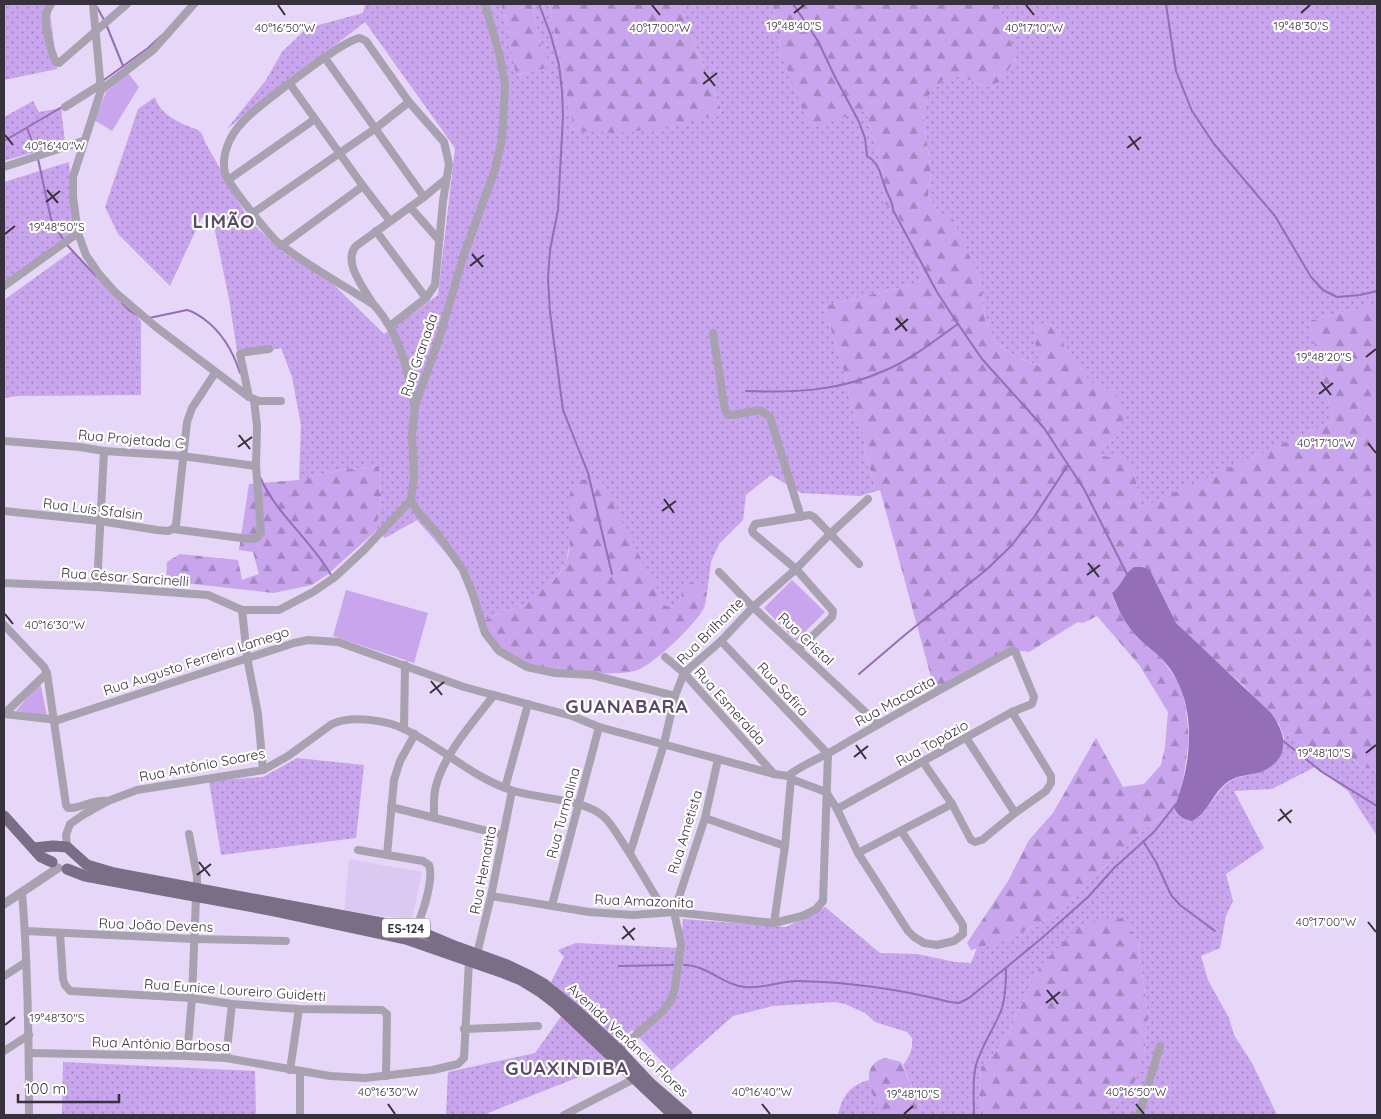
<svg xmlns="http://www.w3.org/2000/svg" width="1381" height="1119" font-family="Quicksand,sans-serif">
<style>
.built{fill:#dcc9f1}
.grass{fill:url(#grass-dots)}
.forest{fill:url(#forest-firs)}
.park{fill:#c8a5ec}
.water{fill:#946eb6}
.lines{fill:none;stroke-linecap:round;stroke-linejoin:round}
.stream{stroke:#946eb6;stroke-width:2}
.minor{stroke:#a8a1af;stroke-width:8}
.tertiary{stroke:#a8a1af;stroke-width:9}
.primary{stroke:#7a6e87;stroke-width:11}
.ticks{fill:none;stroke:#37313e;stroke-width:2}
.labels{text-anchor:middle;dominant-baseline:central;stroke-width:4.5;stroke-linejoin:round;paint-order:stroke}
.shield{fill:#fff;stroke:#736f78;stroke-width:1}
.shield-label{font-size:12px;font-weight:bold;fill:#37313e}
.street-label{font-size:14px;fill:#37313e;stroke:#fff}
.district-label{font-size:19px;font-weight:bold;letter-spacing:1px;fill:#594b67;stroke:#fff}
.ticks-label{font-size:12px;text-anchor:middle;fill:#37313e;stroke:#fff;stroke-width:4.5;stroke-linejoin:round;paint-order:stroke}
</style>
<defs>
<pattern id="grass-dots" width="8" height="8" patternUnits="userSpaceOnUse" patternTransform="scale(1.25)"><rect width="8" height="8" fill="#c8a5ec"/><path d="M2 2h.1M6 6h.1" fill="none" stroke="#a387c1" stroke-width="1.8" stroke-linecap="round"/></pattern>
<pattern id="forest-firs" width="22" height="20" patternUnits="userSpaceOnUse" patternTransform="scale(1.25)"><rect width="22" height="20" fill="#c8a5ec"/><path d="M5 1l3.5 6h-7zM16 11l3.5 6h-7z" fill="#a387c1"/></pattern>
</defs>
<rect width="100%" height="100%" fill="#e6d6f8"/>
<polygon class="built" points="349,859 422,872 412,919 344,912"/>
<g class="grass">
<polygon points="4,4 49,4 57,69 4,80"/>
<path d="M365,4H501L507,24L517,75L551,67L540,44L532,4H549L574,131L722,112L679,4H772L782,55L866,111L882,166L884,203L898,215L923,276L918,283L824,306L845,375L847,386L855,417L865,439L864,449L875,486L873,492L860,496L801,493L771,475L746,495L743,520L719,544L711,562L707,593L687,581L677,607L665,606L598,479L593,480L569,508L570,539L568,552L566,564L557,576L527,605L505,611L481,622L465,575L417,520L385,538L376,531L381,496L379,466L340,470L299,480L301,425L292,377L281,348L238,357L229,299L211,211L201,219L170,286L118,234L105,207L138,109L155,97C158,111 175,121 188,126C191,128 197,128 199,131C203,133 203,138 205,142L249,220L280,250L332,283L384,334L438,295L455,148L365,22L227,129L266,80L282,52L307,28L363,13Z"/>
<polygon points="999,4 1377,4 1377,303 1309,321 1333,421 1142,508 1133,470 1109,457 1093,454 1111,441 1115,393 1090,382 1050,325 1037,324 1035,343 1041,366 1016,357 997,343 985,320 980,279 953,220 938,212 928,196 931,173 923,113 928,96 944,79 960,76 986,87 1016,60"/>
<polygon points="33,101 39,112 61,108 65,143 4,161 4,117"/>
<polygon points="69,162 75,233 4,286 4,182"/>
<polygon points="72,251 141,321 141,395 17,396 4,398 4,300"/>
<path d="M1292,733C1311,754 1318,756 1347,753L1361,767L1377,770V836L1348,791L1315,767L1272,789L1234,791L1264,848L1226,874L1233,901L1226,916L1220,948L1201,956L1208,980L1229,1018L1234,1035L1252,1063L1277,1115H1102L1121,1100L1144,1053L1148,1017L1138,942L1040,966L1009,1031L996,1051L981,1067L979,1094L984,1115H917L921,1108L903,1065C910,1056 913,1049 912,1038L907,1032L875,1022L865,1013L845,1004L835,1002L773,1006L733,1016L671,1071L632,1030L617,1043L551,982L564,957L558,950L576,943L681,948L683,919L786,927L825,907L880,953L917,954L955,962L971,963L977,948L1008,939L1057,915L1111,860L1149,826L1174,808C1178,815 1184,822 1192,820C1204,818 1215,794 1224,786C1235,776 1242,777 1256,773C1263,771 1277,756 1283,751L1284,737Z"/>
<polygon points="297,758 364,765 356,838 221,855 209,781 263,777"/>
<polygon points="562,1015 612,1064 488,1113 490,1115 446,1115 448,1072 535,1053"/>
<polygon points="63,1062 255,1071 256,1115 62,1115"/>
<path d="M869,1080L881,1115H838C842,1096 850,1085 869,1080Z"/>
</g>
<g class="forest">
<polygon points="501,4 532,4 540,44 552,67 516,75 507,24"/>
<polygon points="549,4 679,4 722,112 672,127 618,133 574,131"/>
<path d="M772,4H999L1016,59L999,82L986,87L960,76L944,79L928,96L923,113L931,173L928,196L938,212L953,219L980,279L985,320L997,343L1016,357L1040,366L1035,343L1037,323L1050,325L1090,382L1115,392L1125,411L1122,426L1111,441L1094,454L1109,457L1123,454L1133,470L1142,507L1333,421L1309,321L1377,303V770L1361,767L1347,753L1341,758C1321,758 1305,748 1292,733L1284,737L1279,724L1242,684L1206,653L1176,623L1150,570L1134,567C1122,576 1122,585 1112,593L1115,603L1127,625L1137,638L1162,659L1181,686L1186,709L1189,740L1182,788L1174,808L1149,826L1111,860L1057,915L1008,939L971,950L967,943L1008,881L1029,840L1053,813L1096,738L1123,787L1144,784L1161,765L1165,747L1168,712L1140,666L1097,616L1083,623L1078,622L1029,652L1023,651L1012,653L936,695L880,490L873,492L875,486L864,448L865,439L855,417L847,386L845,375L824,306L918,283L923,276L898,215L884,203L882,166L866,111L809,127L782,55Z"/>
<polygon points="379,466 381,496 376,531 328,574 312,585 273,593 166,581 167,562 180,554 238,560 242,580 259,574 253,552 239,550 249,484 299,480 340,470"/>
<path d="M598,479L602,482L665,606L677,607L687,580L707,593C706,598 706,603 704,608C694,626 657,661 638,670C618,678 518,672 503,657C495,650 484,632 481,622L505,611L527,605C536,589 558,582 566,563C574,541 566,517 570,494C571,489 575,485 578,480Z"/>
<polygon points="1123,918 1138,942 1148,1017 1144,1053 1136,1079 1121,1100 1102,1115 984,1115 979,1094 981,1067 996,1051 1009,1031 1040,966 1078,927 1100,919"/>
<path d="M885,1058L901,1062L921,1108L917,1115H881C874,1097 856,1066 885,1058Z"/>
</g>
<g class="park">
<polygon points="128,73 139,87 112,131 94,120 106,92"/>
<polygon points="792,580 825,612 796,641 764,608"/>
<polygon points="346,590 428,613 414,663 333,636"/>
<polygon points="40,682 47,716 16,711"/>
</g>
<path class="water" d="M1134,567H1142L1150,570L1176,623L1271,713C1282,728 1291,749 1274,764C1269,768 1263,772 1257,773C1244,776 1236,775 1225,784C1212,795 1208,813 1192,821C1183,819 1179,817 1174,808C1193,763 1199,698 1162,659C1155,652 1146,646 1139,639C1126,626 1118,610 1112,593C1122,585 1122,576 1134,567Z"/>
<g class="lines">
<g class="stream">
<polyline points="539,4 551,36 559,65 562,91 563,116 558,210 550,250 548,279 550,312 563,410 588,473 612,574"/>
<path d="M793,4L818,41L834,75L859,122L865,138L867,156C880,164 880,174 885,187C887,195 893,201 893,210L937,292L956,321L982,359L1044,428L1084,489L1127,574"/>
<polyline points="1166,4 1176,71 1192,111 1214,144 1275,216 1311,277 1323,290 1337,297 1360,295 1377,291"/>
<polyline points="97,7 104,20"/>
<polyline points="106,24 123,66"/>
<polyline points="104,80 148,48 161,36"/>
<polyline points="27,128 37,154"/>
<polyline points="4,141 62,107"/>
<polyline points="38,159 51,219 64,241"/>
<polyline points="67,245 96,276"/>
<polyline points="122,303 130,311 140,317"/>
<path d="M149,318L187,310C193,311 198,315 204,319C223,333 233,351 240,373"/>
<path d="M746,391C796,393 840,391 886,370C912,359 935,340 958,324"/>
<path d="M260,477C276,514 311,540 331,575"/>
<polyline points="859,674 906,634 986,570 1011,546 1034,517 1068,465"/>
<polyline points="1282,740 1322,772 1377,806"/>
<polyline points="1143,841 1156,862 1171,895 1180,905 1215,931"/>
<path d="M684,965C707,965 723,985 745,987C762,989 780,981 798,981C850,982 899,989 950,1002L959,1003L969,998L1042,938L1088,897L1114,868L1154,832L1176,804"/>
<polyline points="619,966 673,965"/>
<path d="M974,1115C974,1099 972,1080 976,1065C982,1044 995,1028 1002,1008C1006,995 1006,982 1006,969"/>
</g>
<g class="minor">
<path d="M51,4C49,7 47,11 46,15C44,24 51,53 56,62L59,63L127,4"/>
<polyline points="93,4 101,90"/>
<polyline points="194,4 153,50 101,90 73,177 73,197 78,233 86,255 99,274 115,292 156,327 249,397 259,401 281,401"/>
<polyline points="485,4 500,57 505,85 502,139 495,170 464,254 440,336 415,406 412,435 414,477 411,500 418,512 437,533 463,570 473,595 485,633 499,651 527,667 555,673 592,675 675,696"/>
<polyline points="325,58 424,197"/>
<polyline points="290,84 363,186 390,221"/>
<polyline points="65,107 100,85"/>
<polyline points="4,167 83,141"/>
<polyline points="228,180 315,119"/>
<polyline points="410,207 439,240"/>
<polyline points="253,213 376,128 409,102"/>
<polyline points="376,231 426,298"/>
<polyline points="281,246 363,186"/>
<polyline points="4,286 78,233"/>
<path d="M373,304C364,288 342,262 356,246L424,197L446,179"/>
<path d="M390,326L426,298L435,285L443,201L449,164L444,142L409,102L366,41L360,38C344,40 294,80 278,92C260,106 234,124 227,147C224,154 223,165 225,173C228,184 271,238 281,245C310,267 343,285 374,305C400,334 407,367 414,404"/>
<polyline points="713,333 725,410 728,415 732,415 760,410 770,417 801,517"/>
<polyline points="249,397 240,354 246,352 269,349"/>
<polyline points="4,441 80,447 104,451 182,456 256,466"/>
<polyline points="4,511 100,521 157,530 168,531 173,529 176,525 187,422 192,408 215,373"/>
<polyline points="173,529 249,539 257,538 261,533 256,466 257,426 254,400"/>
<polyline points="719,572 753,607 878,724"/>
<polyline points="4,583 97,587 208,595 242,610 279,610 313,592 335,577 364,550 411,500"/>
<polyline points="97,587 104,451"/>
<polyline points="242,610 247,657 258,714 263,770"/>
<path d="M4,625L44,667L47,673L66,805L68,808C81,809 92,799 108,801"/>
<polyline points="799,649 832,617 833,611 796,569 753,533 752,530 755,524 810,515 814,517 859,564"/>
<polyline points="665,657 684,673 774,774"/>
<polyline points="4,714 58,720 294,643 308,640 338,642 464,687 572,716 599,727 774,774 788,776 791,779 826,792 837,809 858,853 908,931 914,937 924,943 937,945 954,941 963,934 963,925 902,832"/>
<polyline points="4,714 47,673"/>
<polyline points="404,728 405,665"/>
<polyline points="967,739 1015,813"/>
<polyline points="923,762 952,804 971,840 975,842 982,840 1015,813 1046,791 1051,783 1051,776 1012,712"/>
<path d="M788,776C804,763 824,757 841,746C897,713 954,682 1011,651H1015L1034,697L1032,704L1012,712L837,809"/>
<polyline points="505,788 528,704"/>
<polyline points="391,807 503,835"/>
<path d="M434,817C434,806 433,796 436,786C444,754 474,721 494,695"/>
<polyline points="705,818 785,846"/>
<polyline points="189,834 197,876 197,888"/>
<path d="M67,847L66,835L70,824L83,815L108,801L137,790L263,770L288,756L332,724C351,715 388,720 406,730C441,747 471,776 508,789C534,799 582,798 603,816C611,823 617,834 623,843C638,866 651,889 665,912"/>
<path d="M358,850L423,861L429,865C434,879 422,920 413,931"/>
<polyline points="630,853 664,744 675,696 684,673 721,641 753,607 796,569 830,534 868,499"/>
<polyline points="858,853 952,804"/>
<polyline points="387,855 394,780 400,761 415,734"/>
<path d="M22,892C28,966 29,1041 29,1115"/>
<polyline points="491,896 589,912 633,915 674,912 774,923 802,916 816,909 823,901 828,754 721,641"/>
<polyline points="552,905 599,727"/>
<polyline points="774,923 785,846 791,779"/>
<polyline points="25,931 194,939 286,941"/>
<polyline points="60,933 63,979 65,985 70,991 192,998 232,1004 299,1009 382,1010 387,1014 386,1076"/>
<polyline points="477,954 491,896 512,791"/>
<polyline points="4,976 26,962"/>
<polyline points="464,1029 538,1026"/>
<polyline points="619,1050 663,1011 671,1000 675,988 681,944 674,912 705,818 718,759"/>
<polyline points="4,1051 29,1035"/>
<polyline points="29,1053 187,1056 226,1058 330,1076 365,1078 433,1070 458,1064 464,1058 469,961"/>
<polyline points="187,1056 192,998 196,897"/>
<polyline points="226,1058 232,1004"/>
<polyline points="290,1070 299,1009"/>
<polyline points="300,1115 300,1071"/>
<polyline points="564,1115 634,1079"/>
<polyline points="1139,1115 1160,1046"/>
</g>
<polyline class="tertiary" points="4,904 58,868"/>
<g class="primary">
<polyline points="4,816 41,857 52,862"/>
<polyline points="34,848 53,846 67,847 87,865 114,873 414,929 457,947 507,965 530,976 544,984 577,1011 619,1050 651,1084 687,1115"/>
<polyline points="67,869 85,876 275,911 406,939 501,972 521,980 539,991 556,1004 673,1115"/>
</g>
</g>
<path class="ticks" d="M278,5L285,15M652,5L660,15M1026,5L1034,15M794,13L804,5M1301,13L1310,5M704,72L715,86M703,84L717,73M5,135L13,145M1129,136L1139,150M1127,148L1141,137M47,190L58,203M46,202L60,191M5,234L15,226M472,254L483,267M470,266L484,255M896,318L907,331M895,330L908,319M1366,357L1376,349M1321,382L1331,395M1319,394L1333,383M239,435L250,449M1368,443L1376,453M238,447L252,437M664,499L674,513M662,511L676,501M1088,563L1099,577M1087,575L1100,565M5,614L13,624M431,681L442,695M430,693L444,682M856,745L866,759M1366,753L1376,745M854,757L868,746M1280,809L1291,823M1278,821L1292,810M199,862L210,876M197,875L211,864M1368,922L1376,932M623,926L634,940M622,939L635,928M1047,990L1058,1004M1046,1003L1060,992M5,1025L15,1017M388,1104L395,1114M762,1104L770,1114M1136,1104L1144,1114M904,1114L913,1106"/>
<g class="labels">
<rect class="shield" x="382" y="918.5" width="48" height="19" rx="4"/>
<g class="shield-label">
<text x="406" y="928">ES-124</text>
</g>
<g class="street-label">
<text transform="translate(419 355) rotate(-71)">Rua Granada</text>
<text transform="translate(131 439) rotate(5)">Rua Projetada C</text>
<text transform="translate(93 509) rotate(7)">Rua Luís Sfalsin</text>
<text transform="translate(125 577) rotate(4)">Rua César Sarcinelli</text>
<text transform="translate(710 631) rotate(-45)">Rua Brilhante</text>
<text transform="translate(806 639) rotate(43)">Rua Cristal</text>
<text transform="translate(196 661) rotate(-18)">Rua Augusto Ferreira Lamego</text>
<text transform="translate(783 689) rotate(47)">Rua Safira</text>
<text transform="translate(895 701) rotate(-29)">Rua Macacita</text>
<text transform="translate(730 706) rotate(48)">Rua Esmeralda</text>
<text transform="translate(932 743) rotate(-29)">Rua Topázio</text>
<text transform="translate(202 765) rotate(-11)">Rua Antônio Soares</text>
<text transform="translate(563 813) rotate(-75)">Rua Turmalina</text>
<text transform="translate(685 832) rotate(-73)">Rua Ametista</text>
<text transform="translate(483 870) rotate(-79)">Rua Hematita</text>
<text transform="translate(644 901) rotate(2)">Rua Amazonita</text>
<text transform="translate(156 925) rotate(2)">Rua João Devens</text>
<text transform="translate(235 990) rotate(4)">Rua Eunice Loureiro Guidetti</text>
<text transform="translate(628 1040) rotate(43)">Avenida Venâncio Flores</text>
<text transform="translate(161 1044) rotate(2)">Rua Antônio Barbosa</text>
</g>
<g class="district-label">
<text x="224" y="221">LIMÃO</text>
<text x="627" y="706">GUANABARA</text>
<text x="567" y="1068">GUAXINDIBA</text>
</g>
</g>
<g class="ticks-label">
<text x="794" y="30">19°48'40"S</text>
<text x="1301" y="30">19°48'30"S</text>
<text x="285" y="32">40°16'50"W</text>
<text x="660" y="32">40°17'00"W</text>
<text x="1034" y="32">40°17'10"W</text>
<text x="55" y="150">40°16'40"W</text>
<text x="57" y="231">19°48'50"S</text>
<text x="1324" y="361">19°48'20"S</text>
<text x="1326" y="447">40°17'10"W</text>
<text x="55" y="629">40°16'30"W</text>
<text x="1324" y="757">19°48'10"S</text>
<text x="1326" y="926">40°17'00"W</text>
<text x="57" y="1022">19°48'30"S</text>
<text x="388" y="1096">40°16'30"W</text>
<text x="762" y="1096">40°16'40"W</text>
<text x="1136" y="1096">40°16'50"W</text>
<text x="913" y="1098">19°48'10"S</text>
</g>
<rect width="1381" height="1119" fill="none" stroke="#37313e" stroke-width="10"/>
<path d="M18 1094v8h101v-8" fill="none" stroke="#37313e" stroke-width="2.5"/>
<text x="25" y="1094" font-size="15" fill="#37313e" stroke="#ffffff" stroke-width="4" paint-order="stroke">100 m</text>
</svg>
